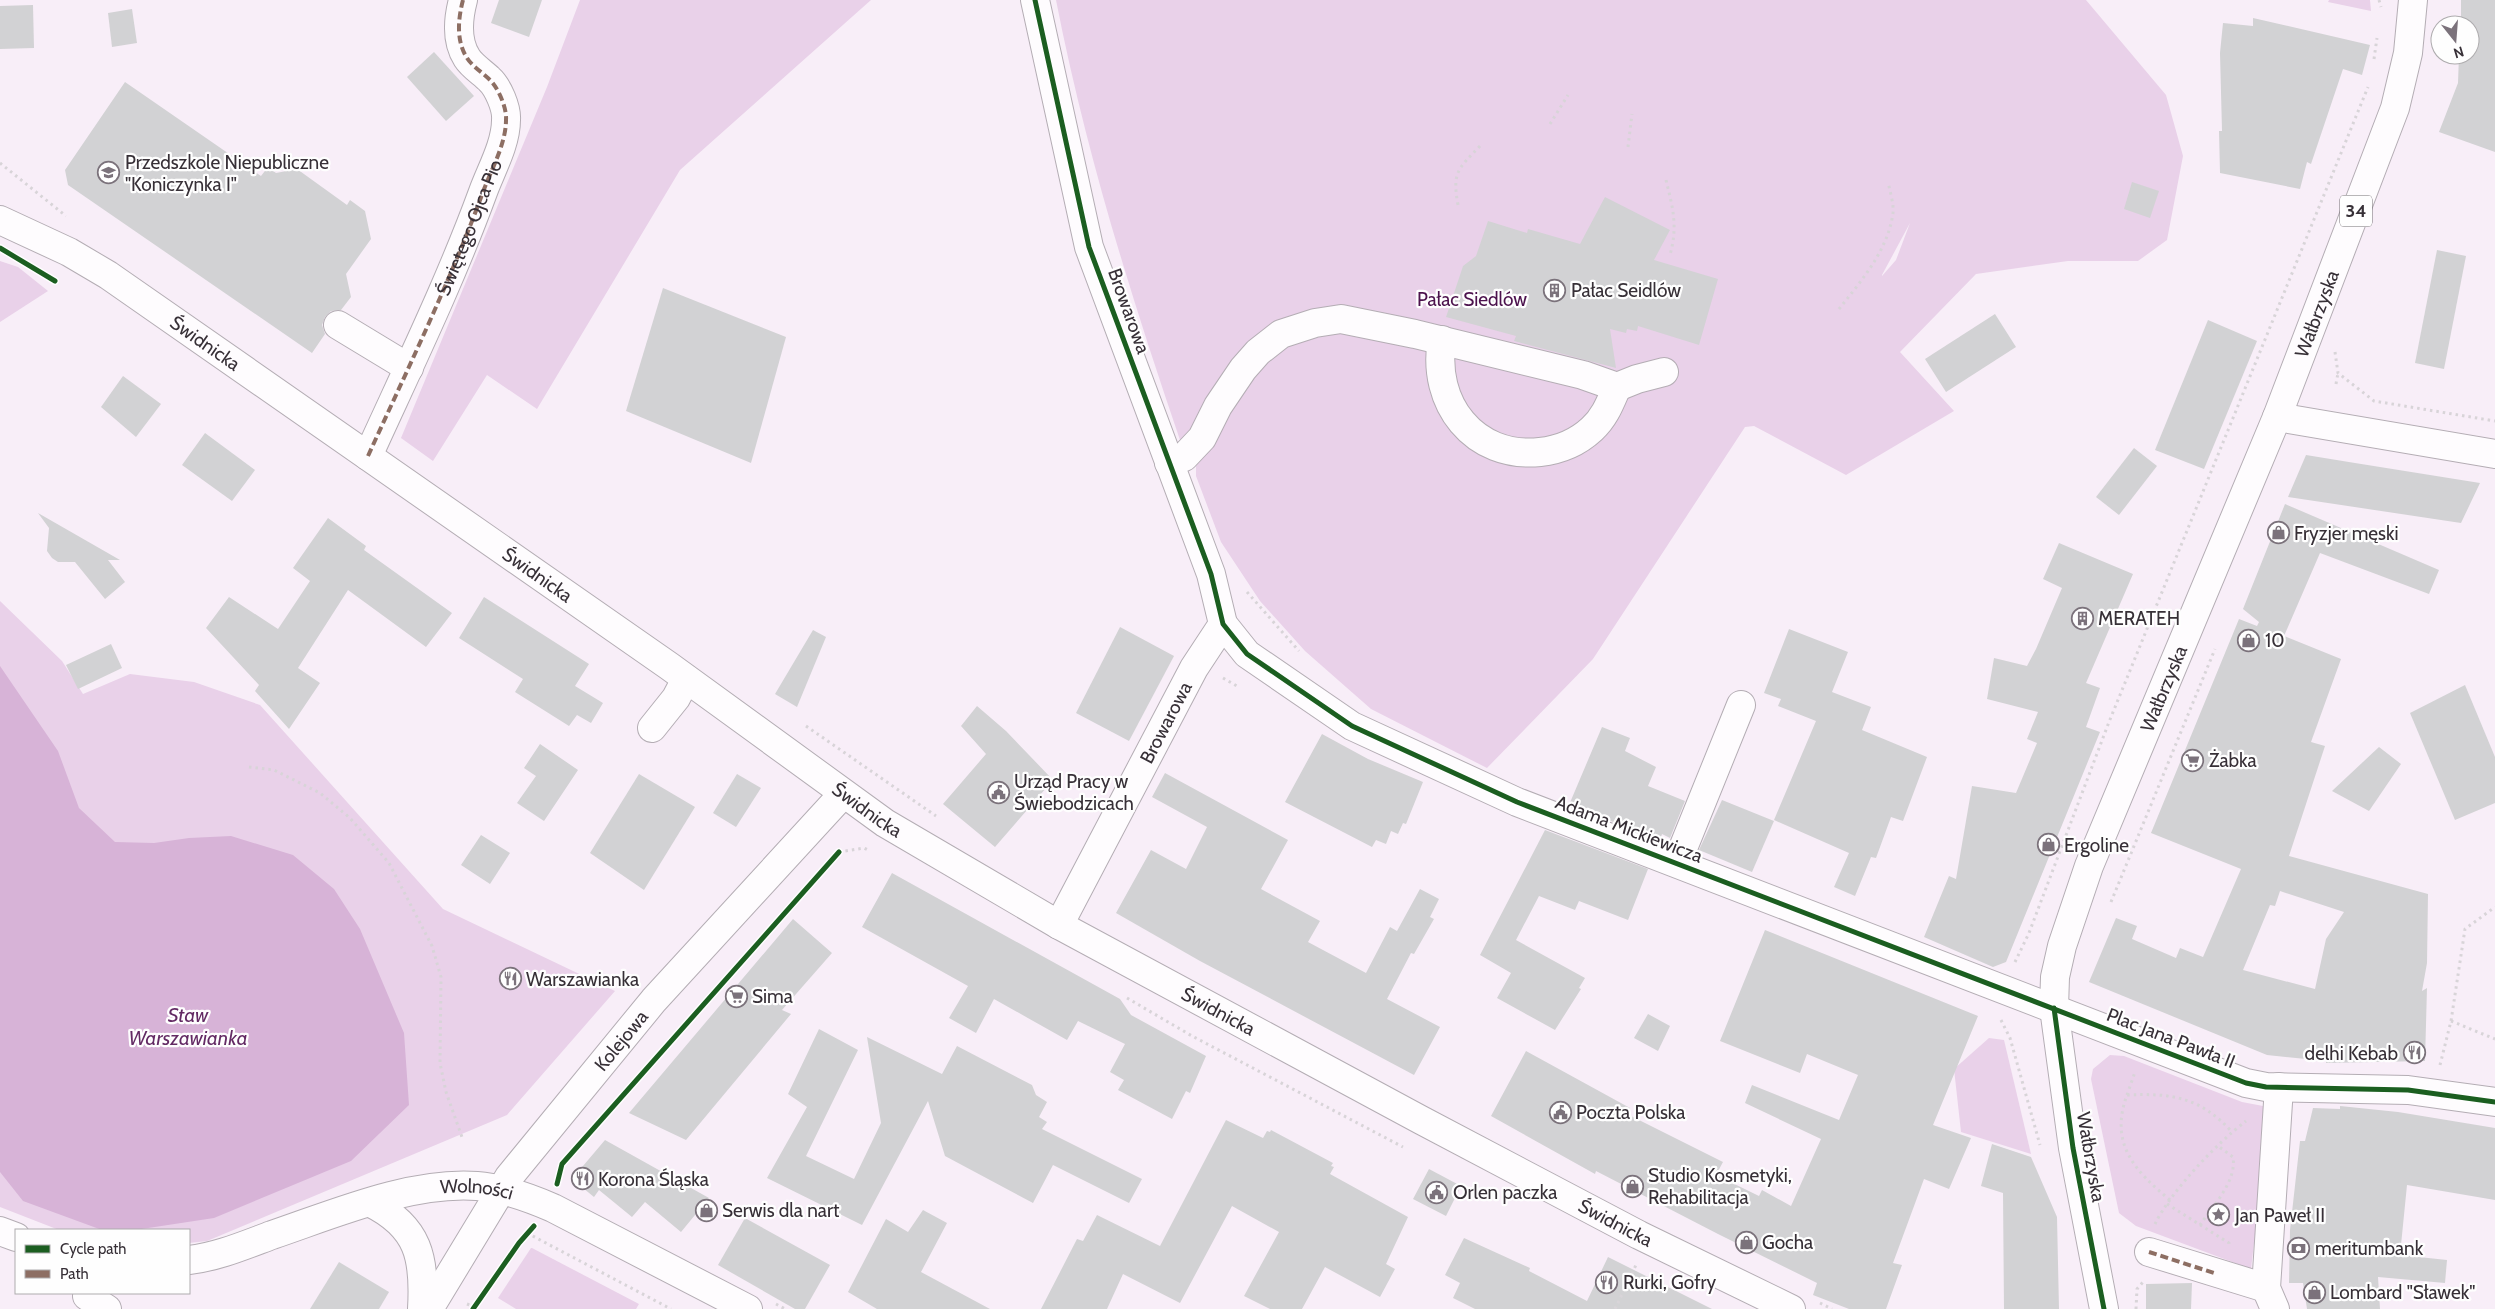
<svg xmlns="http://www.w3.org/2000/svg" width="2495" height="1309" font-family="Cabin,sans-serif">
<style>
.green{fill:#e9d1e9;fill-rule:evenodd}
.water{fill:#d7b3d7}
.building{fill:#d2d2d4;fill-rule:evenodd}
.lines{fill:none;stroke-linecap:round;stroke-linejoin:round}
.minor-casing{stroke:#b4adb4;stroke-width:30}
.major-casing{stroke:#b4adb4;stroke-width:30}
.path{stroke:#d8d4d8;stroke-width:3;stroke-dasharray:2.5 4;stroke-linecap:butt}
.minor{stroke:#fefcfe;stroke-width:28}
.major{stroke:#fefcfe;stroke-width:28}
.quiet{stroke:#8d6e63;stroke-width:4;stroke-dasharray:8 4;stroke-linecap:butt}
.cycleway-casing{stroke:#fefefe;stroke-width:8}
.cycleway{stroke:#1b5e20;stroke-width:5}
.labels{text-anchor:middle;dominant-baseline:central;stroke-width:4.5;stroke-linejoin:round;paint-order:stroke}
.shield{fill:#fefefe;stroke:#736e73;stroke-width:1}
.shield-label{font-size:18px;font-weight:bold;fill:#373037}
.poi-label{font-size:19px;fill:#373037;stroke:#fefefe;text-anchor:start}
.street-label{font-size:19px;fill:#373037;stroke:#fefefe}
.park-label{font-size:19px;fill:#4c124d;stroke:#fefefe}
.water-label{font-size:20px;font-style:italic;fill:#632a64;stroke:#fefefe}
</style>
<rect width="100%" height="100%" fill="#f8eef8"/>
<g class="green">
<polygon points="580,0 871,0 680,170 537,409 487,375 433,461 401,438 547,87"/>
<path d="M1056,0H2086L2166,95L2183,156L2167,240L2138,261H2068L1976,274L1900,352L1954,411L1846,475L1754,426L1745,427L1593,659L1487,768L1371,709L1305,651L1260,601L1221,542L1196,476V466L1211,444L1193,431L1180,440C1130,293 1086,153 1056,0ZM1910,223L1896,260L1882,276V275Z"/>
<polygon points="2329,0 2370,0 2371,11 2328,2"/>
<polygon points="0,261 18,267 48,291 0,322"/>
<polygon points="0,601 62,661 83,694 130,674 194,682 260,705 443,909 615,991 507,1115 207,1241 189,1243 189,1230 59,1230 0,1207"/>
<polygon points="1989,1038 2004,1040 2031,1154 1961,1132 1954,1069"/>
<polygon points="2110,1055 2124,1056 2242,1102 2263,1106 2268,1116 2267,1131 2251,1269 2136,1226 2119,1213 2091,1079 2093,1069"/>
<polygon points="531,1248 532,1248 639,1304 636,1309 516,1309 498,1298"/>
</g>
<polygon class="water" points="0,666 58,751 79,808 115,842 154,843 189,838 231,836 293,855 334,889 360,929 404,1033 409,1105 351,1161 214,1218 135,1230 102,1230 23,1201 0,1172"/>
<g class="building">
<polygon points="499,0 542,0 529,37 491,23"/>
<polygon points="2461,0 2495,0 2495,152 2439,132 2458,83 2459,55 2470,55 2470,25 2461,25"/>
<polygon points="33,5 34,48 0,49 0,6"/>
<polygon points="132,9 137,43 112,47 108,13"/>
<polygon points="2253,18 2370,45 2362,75 2343,69 2311,164 2307,162 2300,189 2220,173 2219,131 2222,131 2220,53 2223,23 2253,26"/>
<polygon points="434,52 474,96 446,121 407,77"/>
<polygon points="125,82 261,176 268,167 276,173 297,169 347,205 350,200 365,211 371,239 346,274 351,297 341,310 331,311 325,317 322,325 325,334 312,353 68,185 65,170"/>
<polygon points="2132,182 2159,191 2150,218 2124,209"/>
<polygon points="1605,197 1670,230 1654,260 1718,279 1699,345 1638,326 1637,331 1627,329 1626,333 1610,329 1616,368 1514,341 1516,336 1446,317 1463,266 1476,256 1488,221 1527,233 1528,229 1580,244"/>
<polygon points="2437,250 2466,256 2444,369 2415,363"/>
<polygon points="663,288 786,337 751,463 626,411"/>
<polygon points="1995,314 2016,347 1946,392 1925,359"/>
<polygon points="2208,320 2257,341 2204,469 2155,450"/>
<polygon points="123,376 161,404 136,437 101,407"/>
<polygon points="205,433 255,470 232,501 182,465"/>
<polygon points="2134,448 2157,466 2119,515 2096,497"/>
<polygon points="2306,455 2355,463 2480,483 2461,523 2288,497"/>
<path d="M2285,504L2439,570L2429,594L2320,553L2284,636L2341,659L2311,742L2325,746L2289,856L2428,894L2427,963L2422,991L2427,988L2425,1061L2326,1063V1061L2267,1055L2089,982L2116,918L2137,926L2132,939L2176,958L2180,948L2203,957L2241,869L2151,833L2239,619L2257,626L2259,622L2243,609ZM2280,891L2344,912L2326,939L2315,989L2243,970L2270,905L2275,906Z"/>
<polygon points="38,513 120,560 108,560 125,582 105,599 75,562 58,562 52,558 47,551 49,528"/>
<polygon points="328,518 366,546 364,550 452,613 426,647 348,590 298,668 320,683 289,729 255,691 259,685 206,628 229,597 278,629 310,581 293,568"/>
<polygon points="2059,543 2133,574 2086,683 2100,688 2086,727 2100,732 2006,962 1993,967 1924,937 1949,876 1956,879 1972,786 2016,793 2037,743 2027,739 2038,712 1987,699 1994,658 2027,666 2036,649 2062,588 2043,579"/>
<polygon points="484,597 589,664 575,686 603,703 591,723 577,715 569,726 515,692 523,679 459,638"/>
<polygon points="1120,627 1174,656 1129,741 1076,713"/>
<polygon points="1789,629 1848,652 1832,692 1871,707 1862,730 1927,757 1903,821 1891,817 1876,858 1871,857 1855,896 1834,887 1849,853 1774,820 1816,721 1778,706 1781,699 1764,693"/>
<polygon points="813,630 826,637 797,707 775,694"/>
<polygon points="111,644 122,668 78,689 66,665"/>
<polygon points="2465,685 2495,757 2495,803 2455,820 2410,713"/>
<polygon points="977,706 1006,731 1053,780 995,847 943,804 986,754 961,726"/>
<polygon points="1602,727 1630,738 1625,751 1656,767 1648,786 1685,801 1670,838 1662,834 1660,840 1569,805"/>
<polygon points="1322,734 1368,759 1423,782 1406,824 1403,823 1398,834 1391,831 1386,844 1376,840 1372,847 1285,802"/>
<polygon points="540,744 578,770 544,821 517,803 536,776 524,768"/>
<polygon points="2379,747 2401,764 2369,811 2332,791"/>
<polygon points="1165,773 1288,840 1261,889 1320,921 1308,942 1366,973 1390,927 1397,931 1420,889 1439,899 1430,917 1434,919 1414,954 1411,953 1387,999 1440,1027 1414,1075 1200,961 1116,913 1151,850 1186,869 1207,827 1152,797"/>
<polygon points="639,774 695,807 644,890 590,853"/>
<polygon points="737,774 761,788 736,827 713,813"/>
<polygon points="1722,800 1774,821 1752,872 1699,850"/>
<polygon points="1545,830 1648,869 1628,920 1579,901 1575,910 1539,896 1516,940 1585,978 1579,988 1581,989 1555,1030 1497,998 1511,973 1480,955"/>
<polygon points="481,835 510,853 490,884 461,865"/>
<polygon points="892,873 1120,999 1131,1015 1206,1056 1190,1093 1186,1091 1172,1119 1118,1090 1124,1080 1110,1072 1125,1044 1078,1021 1067,1040 994,999 976,1033 949,1018 968,986 862,927"/>
<polygon points="793,919 832,953 782,1010 791,1014 686,1140 629,1113"/>
<polygon points="1765,930 1978,1016 1933,1125 1971,1138 1949,1189 1924,1179 1893,1263 1902,1265 1886,1309 1849,1309 1813,1295 1817,1283 1718,1234 1596,1171 1595,1174 1491,1116 1526,1051 1630,1108 1627,1114 1723,1162 1716,1175 1759,1196 1762,1190 1791,1206 1821,1139 1745,1103 1752,1085 1839,1120 1858,1075 1807,1054 1800,1073 1720,1041"/>
<polygon points="1648,1014 1670,1026 1658,1051 1634,1038"/>
<polygon points="819,1029 858,1050 806,1156 854,1179 881,1123 867,1037 942,1074 957,1046 1032,1085 1036,1095 1047,1102 1039,1117 1047,1122 1042,1129 1142,1179 1129,1203 1053,1165 1033,1203 945,1156 928,1101 862,1225 767,1178 807,1107 788,1094"/>
<polygon points="2340,1106 2398,1112 2495,1128 2495,1200 2407,1185 2400,1255 2447,1260 2445,1283 2378,1277 2380,1309 2307,1309 2303,1283 2289,1283 2290,1230 2300,1141 2305,1141 2313,1108 2340,1109"/>
<polygon points="1226,1120 1263,1138 1267,1131 1270,1132 1271,1130 1333,1163 1331,1166 1334,1167 1330,1174 1408,1217 1386,1264 1395,1269 1380,1297 1325,1267 1302,1309 1270,1309 1244,1296 1279,1232 1232,1206 1180,1303 1123,1274 1107,1309 1041,1309 1077,1239 1083,1241 1097,1215 1160,1246"/>
<polygon points="605,1140 709,1198 681,1232 645,1202 632,1217 599,1190 594,1197 572,1179"/>
<polygon points="1992,1144 2031,1157 2057,1217 2059,1309 2004,1309 2003,1193 1981,1186"/>
<polygon points="1429,1169 1461,1186 1446,1216 1413,1199"/>
<polygon points="923,1210 947,1223 921,1272 990,1309 877,1309 848,1292 886,1219 908,1232"/>
<polygon points="745,1218 830,1265 805,1309 795,1309 718,1265"/>
<polygon points="1464,1238 1530,1268 1529,1271 1587,1301 1608,1257 1712,1309 1475,1309 1453,1298 1460,1283 1445,1275"/>
<polygon points="339,1262 389,1292 379,1309 310,1309"/>
<polygon points="2192,1283 2191,1309 2146,1309 2146,1284"/>
</g>
<g class="lines">
<defs>
<g id="minor">
<polyline points="1035,0 1089,247 1211,574 1223,624 1247,654 1352,726 1517,802 2246,1083 2266,1087 2408,1090 2495,1102"/>
<path id="s1" d="M0,220L69,252L108,275L669,666L885,823L1059,925L1421,1120L1639,1235L1791,1309"/>
<polyline points="338,325 409,368"/>
<path d="M1442,340C1431,403 1474,459 1540,452C1559,450 1578,442 1592,429C1605,417 1610,403 1617,387"/>
<path id="s2" d="M368,456C408,368 450,282 483,192C491,170 506,144 506,120C507,108 498,87 489,79C483,73 472,66 467,58C456,41 458,19 463,0"/>
<polyline points="1169,463 1184,457 1202,438 1218,406 1243,369 1258,352 1281,334 1315,323 1341,319 1415,334 1583,375 1617,387 1637,379 1664,372"/>
<polyline points="652,728 676,698 686,679"/>
<polyline points="1677,863 1741,705"/>
<path id="s3" d="M1059,925L1194,668L1223,624"/>
<path d="M371,1203C419,1227 425,1258 422,1309"/>
<polyline points="0,1231 16,1237"/>
<polyline points="2149,1252 2266,1288"/>
<path id="s4" d="M189,1260C217,1257 245,1245 272,1235C334,1214 411,1181 477,1186C502,1188 530,1198 553,1208L748,1309"/>
<polyline points="87,1296 107,1309"/>
<path id="s5" d="M429,1309L509,1177L654,1000L843,794"/>
<polyline points="2275,1309 2266,1288 2279,1087"/>
</g>
<g id="major">
<polyline points="2277,417 2495,454"/>
<path id="s6" d="M2104,1309L2073,1148L2054,1008L2055,977L2062,946L2089,866L2277,417L2395,108L2408,53L2413,0"/>
</g>
</defs>
<use href="#minor" class="minor-casing"/>
<use href="#major" class="major-casing"/>
<g class="path">
<polyline points="2379,0 2381,7"/>
<polyline points="2374,59 2377,38"/>
<polyline points="1550,124 1568,95"/>
<polyline points="1628,147 1632,114"/>
<polyline points="0,163 66,216"/>
<path d="M1666,180C1673,209 1678,226 1670,255"/>
<path d="M1458,205C1452,172 1458,169 1480,146"/>
<path d="M1839,309C1862,280 1888,250 1893,213C1894,204 1890,192 1888,182"/>
<polyline points="2335,352 2338,373 2374,401 2495,421"/>
<polyline points="2336,384 2338,373"/>
<polyline points="1247,592 1299,651"/>
<polyline points="1223,678 1237,686"/>
<polyline points="806,726 936,816"/>
<polyline points="249,767 274,770 320,793 350,818 389,863 432,946 441,977 440,1063 446,1092 463,1140"/>
<polyline points="839,852 864,848 870,851"/>
<polyline points="2111,902 2215,649"/>
<polyline points="2015,962 2029,933 2109,722 2368,87"/>
<polyline points="1127,998 1192,1036 1403,1147"/>
<polyline points="2001,1020 2010,1038 2040,1145"/>
<polyline points="2451,1021 2495,1039"/>
<polyline points="2440,1065 2451,1021 2465,929 2495,907"/>
<polyline points="2127,1095 2135,1072"/>
<path d="M2170,1200C2135,1171 2109,1144 2127,1095C2172,1093 2200,1097 2232,1132"/>
<polyline points="2167,1204 2229,1243 2229,1247"/>
<path d="M2155,1224C2171,1191 2217,1143 2246,1121"/>
<path d="M2200,1225C2213,1206 2237,1181 2233,1157L2218,1146"/>
<polyline points="527,1233 671,1309"/>
<polyline points="1820,1303 1832,1309"/>
<polyline points="467,1304 474,1307"/>
<polyline points="776,1304 785,1309"/>
<polyline points="1615,1309 1636,1265"/>
<polyline points="2136,1309 2137,1289 2143,1282"/>
</g>
<use href="#minor" class="minor"/>
<use href="#major" class="major"/>
<g class="quiet">
<path d="M368,456C408,368 450,282 483,192C491,170 506,144 506,120C507,108 498,87 489,79C483,73 472,66 467,58C456,41 458,19 463,0"/>
<polyline points="2149,1252 2217,1274"/>
</g>
<defs>
<g id="cycleway">
<polyline points="1035,0 1089,247 1211,574 1223,624 1247,654 1352,726 1517,802 2246,1083 2266,1087 2408,1090 2495,1102"/>
<polyline points="0,248 55,281"/>
<polyline points="2054,1008 2073,1148 2104,1309"/>
<polyline points="557,1184 562,1164 839,852"/>
<polyline points="473,1309 519,1243 534,1226"/>
</g>
</defs>
<use href="#cycleway" class="cycleway-casing"/>
<use href="#cycleway" class="cycleway"/>
</g>
<defs>
<symbol id="school-ring" viewBox="-11 -11 22 22"><circle r="9.5" fill="#fefefe" stroke="#7b727b" stroke-width="1.5"/><path d="M0-5L7-2L0 1L-7-2ZM-4 1L0 2.5L4 1V4Q0 6-4 4Z" fill="#7b727b"/></symbol>
<symbol id="building-ring" viewBox="-11 -11 22 22"><circle r="9.5" fill="#fefefe" stroke="#7b727b" stroke-width="1.5"/><path d="M-4-6H4V6H1V3H-1V6H-4ZM-2.5-4.3h1.7v1.8h-1.7ZM.8-4.3h1.7v1.8H.8ZM-2.5-1h1.7V.8h-1.7ZM.8-1h1.7V.8H.8Z" fill="#7b727b"/></symbol>
<symbol id="shop-ring" viewBox="-11 -11 22 22"><circle r="9.5" fill="#fefefe" stroke="#7b727b" stroke-width="1.5"/><path d="M-5-2.5h2.3a2.7 3.5 0 0 1 5.4 0H5L5.5 6h-11ZM-1.5-2.5h3a1.5 2.3 0 0 0-3 0Z" fill="#7b727b"/></symbol>
<symbol id="supermarket-ring" viewBox="-11 -11 22 22"><circle r="9.5" fill="#fefefe" stroke="#7b727b" stroke-width="1.5"/><path d="M-6-5.5h2.5l.6 2H6L4.5 2H-2.5L-4.4-4H-6ZM-1.5 3.2a1.3 1.3 0 1 0 .1 0ZM3 3.2a1.3 1.3 0 1 0 .1 0Z" fill="#7b727b"/></symbol>
<symbol id="civic-ring" viewBox="-11 -11 22 22"><circle r="9.5" fill="#fefefe" stroke="#7b727b" stroke-width="1.5"/><path d="M-.6-6.5H3V-4.5H.6V-3L4-1V1h2V6H-6V1h2V-1L-.6-3ZM-1.2 2.5V6h2.4V2.5Z" fill="#7b727b"/></symbol>
<symbol id="restaurant-ring" viewBox="-11 -11 22 22"><circle r="9.5" fill="#fefefe" stroke="#7b727b" stroke-width="1.5"/><path d="M-5-6h1v4h1v-4h1v4h1v-4h1v5L-1.5 .5V6h-2V.5L-5-1ZM5-6V6H3V1.5H1.5Q1.5-4 5-6Z" fill="#7b727b"/></symbol>
<symbol id="sight-ring" viewBox="-11 -11 22 22"><circle r="9.5" fill="#fefefe" stroke="#7b727b" stroke-width="1.5"/><path d="M0-6L1.8-2.2L6-1.7L2.9 1.2L3.7 5.4L0 3.3L-3.7 5.4L-2.9 1.2L-6-1.7L-1.8-2.2Z" fill="#7b727b"/></symbol>
<symbol id="bank-ring" viewBox="-11 -11 22 22"><circle r="9.5" fill="#fefefe" stroke="#7b727b" stroke-width="1.5"/><path d="M-6-4H6V4H-6ZM0-2.3a2.3 2.3 0 1 0 0 4.6a2.3 2.3 0 1 0 0-4.6Z" fill="#7b727b"/></symbol>
</defs>
<g fill-rule="evenodd">
<use href="#school-ring" x="96" y="160" width="25" height="25"/>
<use href="#building-ring" x="1542" y="278" width="25" height="25"/>
<use href="#shop-ring" x="2266" y="520" width="25" height="25"/>
<use href="#building-ring" x="2070" y="606" width="25" height="25"/>
<use href="#shop-ring" x="2236" y="628" width="25" height="25"/>
<use href="#supermarket-ring" x="2180" y="748" width="25" height="25"/>
<use href="#civic-ring" x="986" y="780" width="25" height="25"/>
<use href="#shop-ring" x="2036" y="832" width="25" height="25"/>
<use href="#restaurant-ring" x="498" y="966" width="25" height="25"/>
<use href="#supermarket-ring" x="724" y="984" width="25" height="25"/>
<use href="#restaurant-ring" x="2402" y="1040" width="25" height="25"/>
<use href="#civic-ring" x="1548" y="1100" width="25" height="25"/>
<use href="#restaurant-ring" x="570" y="1166" width="25" height="25"/>
<use href="#shop-ring" x="1620" y="1174" width="25" height="25"/>
<use href="#civic-ring" x="1424" y="1180" width="25" height="25"/>
<use href="#shop-ring" x="694" y="1198" width="25" height="25"/>
<use href="#sight-ring" x="2206" y="1202" width="25" height="25"/>
<use href="#shop-ring" x="1734" y="1230" width="25" height="25"/>
<use href="#bank-ring" x="2286" y="1236" width="25" height="25"/>
<use href="#restaurant-ring" x="1594" y="1270" width="25" height="25"/>
<use href="#shop-ring" x="2302" y="1280" width="25" height="25"/>
</g>
<g class="labels">
<rect class="shield" x="2340" y="195.5" width="32" height="31" rx="4"/>
<g class="shield-label">
<text x="2356" y="211">34</text>
</g>
<g class="poi-label">
<text x="125" y="162">Przedszkole Niepubliczne<tspan x="125" dy="22">"Koniczynka I"</tspan></text>
<text x="1571" y="290">Pałac Seidlów</text>
<text x="2294" y="533">Fryzjer męski</text>
<text x="2098" y="618">MERATEH</text>
<text x="2265" y="640">10</text>
<text x="2209" y="760">Żabka</text>
<text x="1014" y="781">Urząd Pracy w<tspan x="1014" dy="22">Świebodzicach</tspan></text>
<text x="2064" y="845">Ergoline</text>
<text x="526" y="979">Warszawianka</text>
<text x="752" y="996">Sima</text>
<text x="2398" y="1053" text-anchor="end">delhi Kebab</text>
<text x="1576" y="1112">Poczta Polska</text>
<text x="1648" y="1175">Studio Kosmetyki,<tspan x="1648" dy="22">Rehabilitacja</tspan></text>
<text x="598" y="1179">Korona Śląska</text>
<text x="1453" y="1192">Orlen paczka</text>
<text x="722" y="1210">Serwis dla nart</text>
<text x="2235" y="1215">Jan Paweł II</text>
<text x="1762" y="1242">Gocha</text>
<text x="2315" y="1248">meritumbank</text>
<text x="1623" y="1282">Rurki, Gofry</text>
<text x="2330" y="1292">Lombard "Sławek"</text>
</g>
<g class="street-label">
<text stroke="none"><textPath href="#s2" startOffset="250">Świętego Ojca Pio</textPath></text>
<text transform="translate(1129 311) rotate(70)">Browarowa</text>
<text stroke="none"><textPath href="#s6" startOffset="1050">Wałbrzyska</textPath></text>
<text stroke="none"><textPath href="#s1" startOffset="240">Świdnicka</textPath></text>
<text stroke="none"><textPath href="#s1" startOffset="645">Świdnicka</textPath></text>
<text stroke="none"><textPath href="#s6" startOffset="645">Wałbrzyska</textPath></text>
<text stroke="none"><textPath href="#s3" startOffset="229">Browarowa</textPath></text>
<text stroke="none"><textPath href="#s1" startOffset="1050">Świdnicka</textPath></text>
<text transform="translate(1629 829) rotate(21)">Adama Mickiewicza</text>
<text stroke="none"><textPath href="#s1" startOffset="1455">Świdnicka</textPath></text>
<text transform="translate(2171 1038) rotate(21)">Plac Jana Pawła II</text>
<text stroke="none"><textPath href="#s5" startOffset="331">Kolejowa</textPath></text>
<text transform="translate(2091 1157) rotate(80)">Wałbrzyska</text>
<text stroke="none"><textPath href="#s4" startOffset="299">Wolności</textPath></text>
<text stroke="none"><textPath href="#s1" startOffset="1905">Świdnicka</textPath></text>
</g>
<g class="park-label">
<text x="1472" y="299">Pałac Siedlów</text>
</g>
<g class="water-label">
<text x="188" y="1015">Staw<tspan x="188" dy="23">Warszawianka</tspan></text>
</g>
</g>
<rect x="15" y="1229" width="175" height="65" fill="#fefefe" stroke="#aeacae"/>
<rect x="25" y="1245" width="25" height="8" fill="#1b5e20" stroke="#aeacae"/>
<text x="60" y="1254" font-size="15" fill="#373037">Cycle path</text>
<rect x="25" y="1270" width="25" height="8" fill="#8d6e63" stroke="#aeacae"/>
<text x="60" y="1279" font-size="15" fill="#373037">Path</text>
<g transform="translate(2455 40) rotate(163)"><circle r="24" fill="#fefefe" stroke="#aeacae"/>
<path d="M0-4L9 19L0 12L-9 19Z" fill="#7b727b"/>
<text y="-8" font-size="14" font-weight="bold" text-anchor="middle" fill="#373037">N</text>
</g>
</svg>
